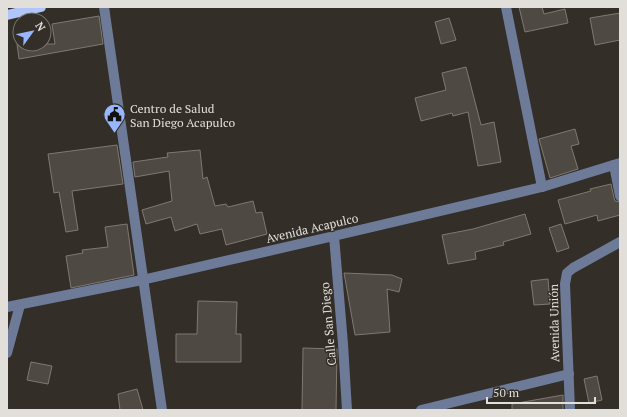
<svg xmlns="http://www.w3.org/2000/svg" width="627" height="417" font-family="'PT Serif',serif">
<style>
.building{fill:#4f4943;stroke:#7f7972}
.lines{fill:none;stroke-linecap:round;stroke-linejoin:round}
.minor{stroke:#6d7b99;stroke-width:10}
.major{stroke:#b0c6f8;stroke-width:10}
.labels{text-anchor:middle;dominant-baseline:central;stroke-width:3;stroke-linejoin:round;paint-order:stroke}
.poi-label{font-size:12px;fill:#e2dfdb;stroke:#332e28;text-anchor:start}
.street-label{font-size:12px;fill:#e2dfdb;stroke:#332e28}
</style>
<rect width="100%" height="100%" fill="#332e28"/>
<g class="building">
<polygon points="519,7 542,7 544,14 565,9 568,23 525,32"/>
<polygon points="620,13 620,40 595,45 590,18"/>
<polygon points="99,16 103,44 19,59 17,44 55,44 52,24"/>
<polygon points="449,18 456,40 441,44 435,22"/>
<polygon points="466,67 481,125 494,122 501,162 478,166 468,112 453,116 452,113 421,121 415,98 446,90 442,73"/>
<polygon points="575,129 579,144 571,146 578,169 550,178 539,139"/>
<polygon points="117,145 123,184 72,191 78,230 66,232 59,192 54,193 48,154"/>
<polygon points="200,150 203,179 207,177 215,206 226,204 228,207 253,201 256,213 262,212 267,234 226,245 222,229 200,234 197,224 175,231 171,217 146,224 142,210 172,201 169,171 135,177 133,162 168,157 167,153"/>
<polygon points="611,184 614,198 615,201 620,202 620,215 598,221 597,215 565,224 558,200 591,191 590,189"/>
<polygon points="525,214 531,234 503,242 504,245 475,252 476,259 448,264 442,235 473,229"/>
<polygon points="127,224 134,275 71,288 66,256 83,253 82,250 108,247 105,227"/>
<polygon points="561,224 569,248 557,252 549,228"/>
<polygon points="344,273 392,275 402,279 399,292 387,289 390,332 355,335"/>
<polygon points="548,279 550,304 534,305 531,281"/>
<polygon points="198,301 237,302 236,334 241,334 241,362 176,362 176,334 197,334"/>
<polygon points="303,348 337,349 336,410 302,410"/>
<polygon points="31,362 52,366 48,384 27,380"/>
<polygon points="597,376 602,400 589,403 584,379"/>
<polygon points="137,389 143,410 120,410 118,394"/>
<polygon points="563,395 563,410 512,410 512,404"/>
</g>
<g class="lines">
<g class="minor">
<polyline points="104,7 162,410"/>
<polyline points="506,7 542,187"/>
<polyline points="614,165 620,196"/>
<polyline points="334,236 343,344 347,410"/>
<polyline points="7,307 142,280 334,236 542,187 620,163"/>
<polyline points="7,353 20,305"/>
<polyline points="421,410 569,374"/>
<polyline points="570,410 565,284 567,273 573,268 620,242"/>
</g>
<polyline class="major" points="7,15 41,7"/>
</g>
<defs>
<symbol id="civic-pin" viewBox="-11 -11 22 30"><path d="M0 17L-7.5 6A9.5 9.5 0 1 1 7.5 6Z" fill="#97b6fd" stroke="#332e28"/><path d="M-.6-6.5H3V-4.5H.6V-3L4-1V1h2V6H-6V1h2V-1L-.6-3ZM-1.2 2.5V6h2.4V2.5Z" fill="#111"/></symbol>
</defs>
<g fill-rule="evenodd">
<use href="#civic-pin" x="102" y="102" width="25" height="34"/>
</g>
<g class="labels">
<g class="poi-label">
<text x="130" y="108">Centro de Salud<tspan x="130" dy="14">San Diego Acapulco</tspan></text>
</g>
<g class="street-label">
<text transform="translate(312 228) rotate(-13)">Avenida Acapulco</text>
<text transform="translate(554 323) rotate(-91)">Avenida Unión</text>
<text transform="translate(328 324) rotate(-95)">Calle San Diego</text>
</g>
</g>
<rect width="627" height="417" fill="none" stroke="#e2dfdb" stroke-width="16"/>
<g transform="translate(32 32) rotate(57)"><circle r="19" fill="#332e28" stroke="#797570"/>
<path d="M0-3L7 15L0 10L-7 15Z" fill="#97b6fd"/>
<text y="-6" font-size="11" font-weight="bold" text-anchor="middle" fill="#e2dfdb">N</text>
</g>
<path d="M487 397v6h108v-6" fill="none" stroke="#e2dfdb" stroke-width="2"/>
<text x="493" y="397" font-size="12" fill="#e2dfdb" stroke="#332e28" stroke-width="3" paint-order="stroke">50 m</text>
</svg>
